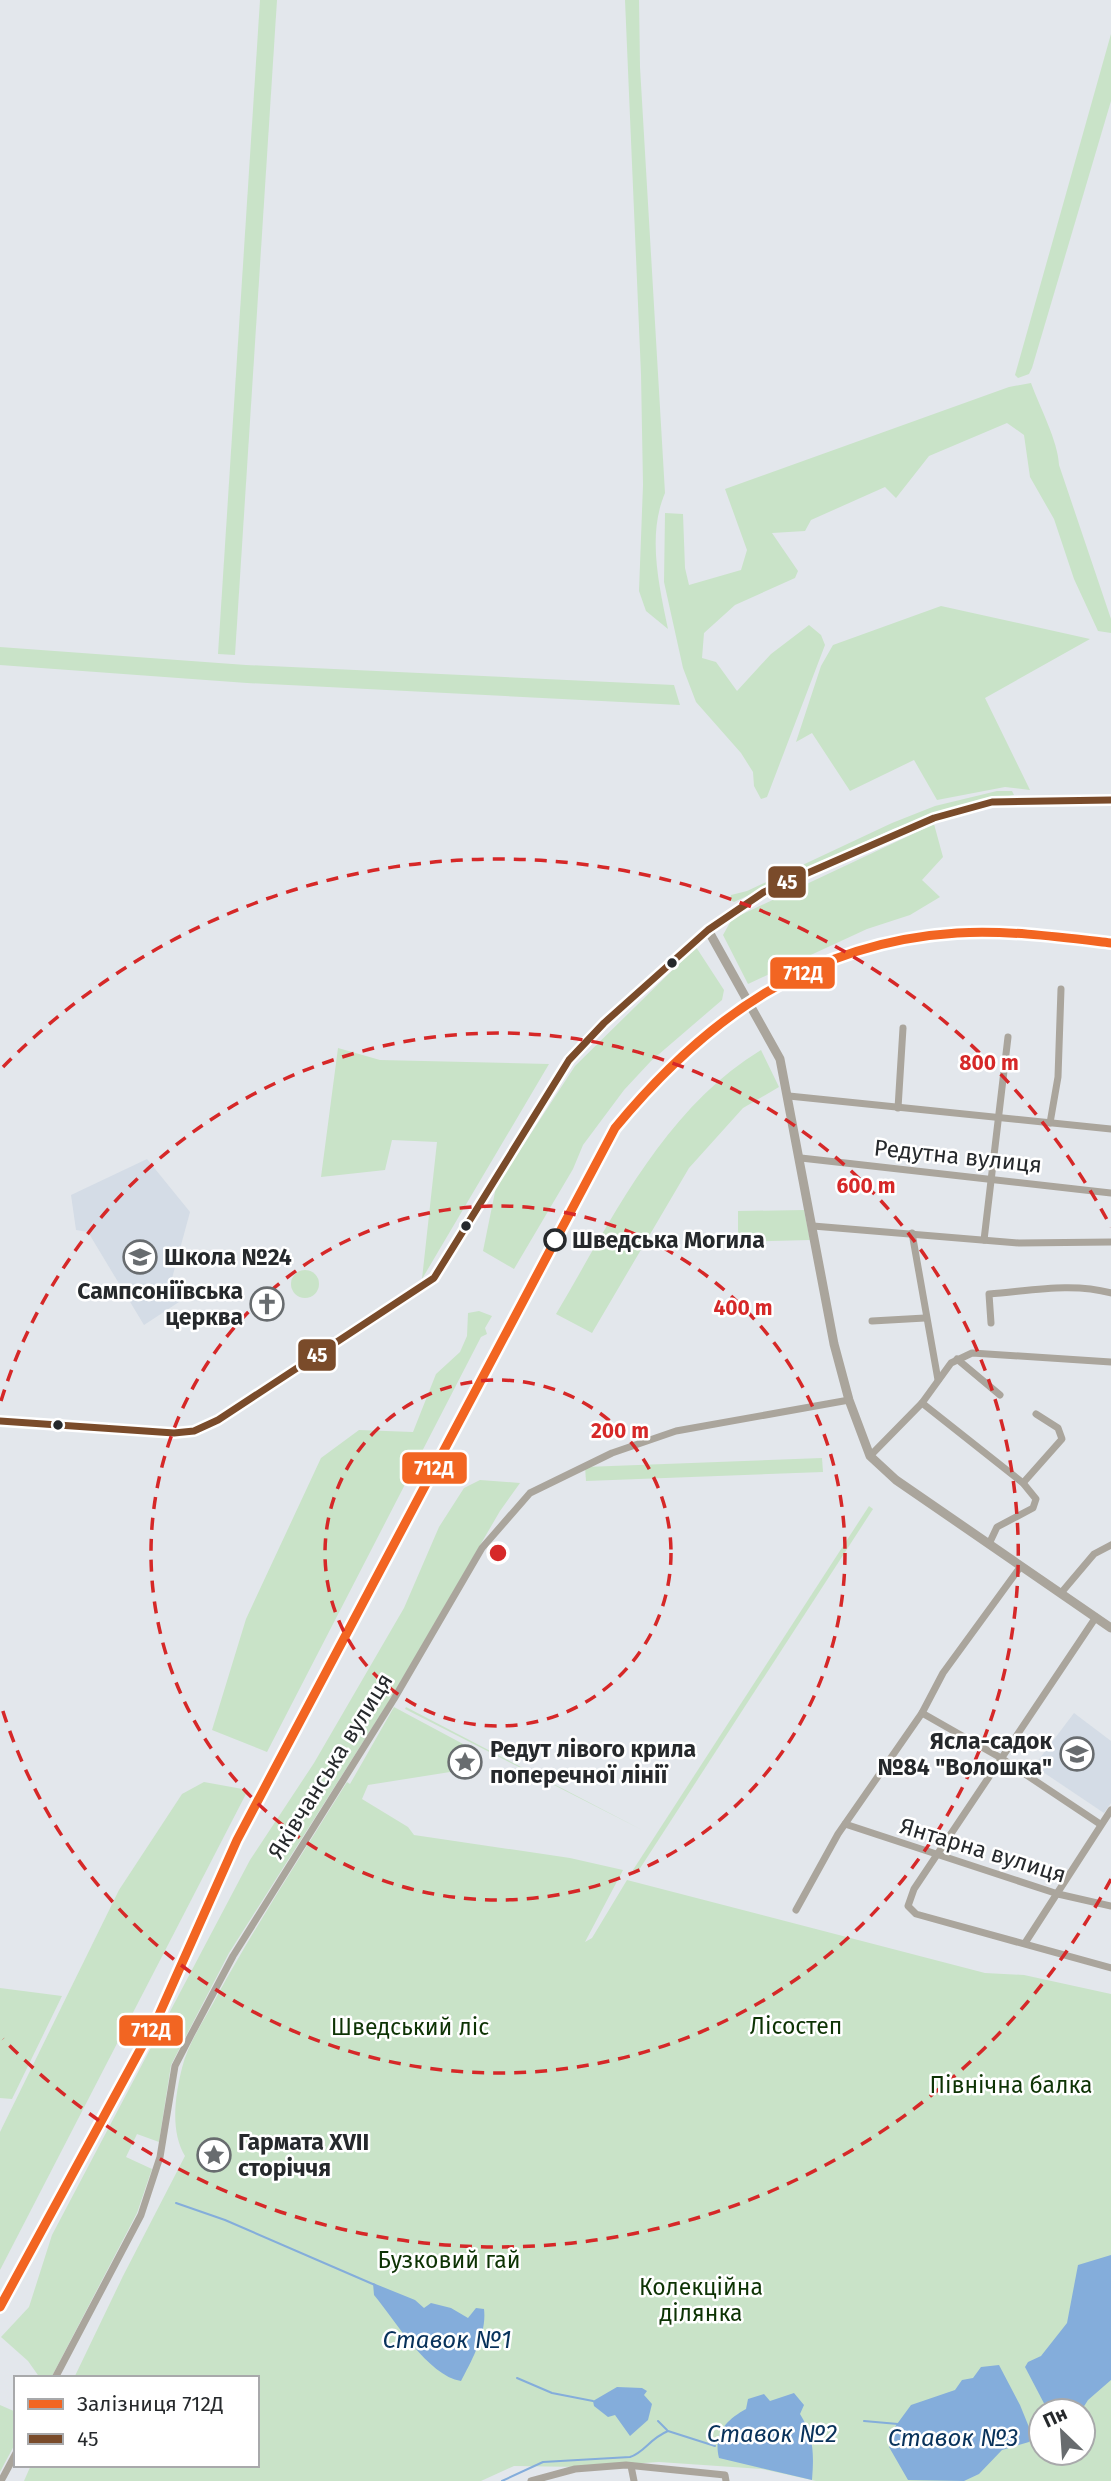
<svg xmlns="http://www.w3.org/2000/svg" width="1111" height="2481" font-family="'Fira Sans',sans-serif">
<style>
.built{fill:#d4dce6}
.green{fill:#c9e3c8;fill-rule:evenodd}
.water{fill:#84addb}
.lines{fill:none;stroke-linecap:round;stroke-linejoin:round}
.stream{stroke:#84addb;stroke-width:2}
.minor{stroke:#aaa59c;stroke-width:7}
.tertiary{stroke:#aaa59c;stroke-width:9}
.rail{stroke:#a8a6a5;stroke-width:2;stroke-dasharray:3.5 7;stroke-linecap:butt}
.bus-1-casing{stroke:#fff;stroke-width:12}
.bus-1{stroke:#7a4b2a;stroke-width:7}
.rail-1-casing{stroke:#fff;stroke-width:14}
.rail-1{stroke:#f26522;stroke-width:9}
.ring{fill:none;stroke:#d62828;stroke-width:3.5;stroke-dasharray:12 9}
.bus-dot{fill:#26292c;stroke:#fff;stroke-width:2.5}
.stop-dot{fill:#fff;stroke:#26292c;stroke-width:3.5}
.labels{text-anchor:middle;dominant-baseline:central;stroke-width:5;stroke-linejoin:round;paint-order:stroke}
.street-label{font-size:23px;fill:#26292c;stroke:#fff}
.stop-label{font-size:23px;font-weight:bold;fill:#26292c;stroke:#fff;text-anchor:start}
.poi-label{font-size:23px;font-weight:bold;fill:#26292c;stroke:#fff;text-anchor:start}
.park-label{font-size:23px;fill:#0d3304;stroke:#fff}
.water-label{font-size:24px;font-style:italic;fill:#08325b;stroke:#fff}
.centre{fill:#d62828;stroke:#fff;stroke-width:3.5}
.ring-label{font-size:21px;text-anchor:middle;font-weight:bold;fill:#d62828;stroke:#fff;stroke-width:5;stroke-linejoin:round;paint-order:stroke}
.line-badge{stroke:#fff;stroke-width:2.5}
.badge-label{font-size:19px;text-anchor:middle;font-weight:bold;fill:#fff}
</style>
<rect width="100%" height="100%" fill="#e3e7ec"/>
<g class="built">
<polygon points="147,1159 190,1212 171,1282 182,1300 144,1325 88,1232 76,1230 71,1195"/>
<polygon points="1074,1713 1111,1741 1111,1803 1104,1813 1034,1766"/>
</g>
<g class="green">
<polygon points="260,0 277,0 235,655 218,654"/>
<path d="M625,0H639L640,67L665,493C647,535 659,585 668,629L646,611L639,591L643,485L641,374Z"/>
<polygon points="1111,34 1111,101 1032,368 1029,374 1018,378 1015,375"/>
<path d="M1031,383C1040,408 1058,441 1059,465L1111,619V633L1098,631L1074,579L1054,519L1030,477L1024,435L1007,423L929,456L896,498L885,487L811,520L805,531L772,533L798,571L795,578L735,605L704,633L702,658L716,662L737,691L771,654L809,625L821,635L825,645L767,797L761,799L754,786L753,772L741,753L696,702L683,668L664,582L665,513L683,514L685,568L689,585L741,570L747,550L725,489L1009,387Z"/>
<polygon points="941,606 1090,639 985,698 1030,790 1005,787 937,800 914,760 850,791 812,733 796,742 821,666 833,645"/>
<polygon points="0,647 246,665 674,685 680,705 247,683 0,665"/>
<polygon points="997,791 1012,791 1014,795 960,805 893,829 734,902 730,900 731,895 747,891 892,823 935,806"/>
<polygon points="934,824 943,857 922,880 940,897 910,915 867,929 748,984 723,935 732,919"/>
<polygon points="696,947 724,990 722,1000 651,1061 624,1090 583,1145 573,1169 514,1269 483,1251 496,1187 575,1066"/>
<polygon points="338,1048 380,1060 549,1064 422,1279 437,1142 392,1140 385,1170 321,1177"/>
<path d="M761,1050L779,1087L743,1108L689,1168L592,1333L556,1314C613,1218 663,1110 761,1050Z"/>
<polygon points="804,1210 810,1240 738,1242 738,1211"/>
<circle cx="305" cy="1284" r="14"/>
<polygon points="479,1311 492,1316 485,1328 487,1334 481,1337 267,1752 212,1730 246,1619 321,1458 359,1430 413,1432 436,1374 460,1352 467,1336 468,1313"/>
<polygon points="822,1458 823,1472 586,1481 585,1467"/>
<polygon points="480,1480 520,1483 500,1511 391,1698 229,1953 171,2065 159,2142 137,2134 126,2157 152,2169 137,2213 51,2378 40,2378 28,2361 1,2337 29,2307 52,2235 250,1860 314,1763 404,1608 439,1527 464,1488"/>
<polygon points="869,1506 873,1509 637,1873 633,1870"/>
<path d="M394,1707L478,1752L469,1769L368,1785L362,1799L408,1827L414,1835L570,1858L623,1870L585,1942L592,1938L627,1880L985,1973L1024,1975L1111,1994V2481H816L762,2469L659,2462L581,2467L514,2466L481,2481H24L31,2465H257V2378H74L123,2276L185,2156C170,2131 175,2096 182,2068C188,2043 205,2019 217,1996C257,1923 303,1853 347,1782L350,1784ZM1041,2411H1083V2453H1041Z"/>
<polygon points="406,1707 644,1831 405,1709"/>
<polygon points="204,1782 248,1790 0,2270 0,2132 119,1890 182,1794"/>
<polygon points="0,1988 62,1996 12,2099 0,2098"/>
<polygon points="0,2405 16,2412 16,2442 0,2472"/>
</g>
<g class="water">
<polygon points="1111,2255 1111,2380 1088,2400 1081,2411 1048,2411 1025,2367 1028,2362 1041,2356 1067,2323 1078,2265"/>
<path d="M373,2283L415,2300L424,2308L431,2303L451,2308L468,2318L476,2308L484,2309C487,2333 472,2360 461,2381C428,2376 395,2320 374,2295Z"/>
<polygon points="999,2365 1020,2405 1033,2437 1029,2442 1002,2450 979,2474 964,2481 908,2480 889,2447 889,2435 911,2405 955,2390 962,2380 973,2378 981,2367"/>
<polygon points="617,2387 642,2388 647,2391 644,2395 652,2404 648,2420 630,2436 615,2415 608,2417 594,2406 593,2401"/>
<path d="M794,2393L804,2405L800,2414C814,2436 814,2454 812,2480L719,2458C713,2434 726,2420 746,2409L748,2399L764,2394L770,2401Z"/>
</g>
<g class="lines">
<g class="stream">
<polyline points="176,2203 225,2220 375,2285"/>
<polyline points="517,2378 552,2393 593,2401"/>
<polyline points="658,2421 667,2430"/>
<polyline points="864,2421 898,2424"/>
<path d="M502,2481L543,2462L630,2457C645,2452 649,2439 668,2431L715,2446"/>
</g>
<g class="minor">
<polyline points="708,930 764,892 934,818 992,802 1111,800"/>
<polyline points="789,1096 1111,1129"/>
<polyline points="898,1108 903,1028"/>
<polyline points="1050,1123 1058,1077 1061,989"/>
<polyline points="801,1158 1111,1193"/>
<polyline points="813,1226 1019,1243 1111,1242"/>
<polyline points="912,1233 938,1380"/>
<polyline points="984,1240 1008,1037"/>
<polyline points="872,1321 925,1318"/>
<path d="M991,1323L989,1294C1030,1291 1072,1282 1111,1293"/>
<polyline points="957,1359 1000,1395"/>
<polyline points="922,1403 1023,1483 1036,1499 1033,1508 997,1527 989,1544"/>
<polyline points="870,1456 922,1403 951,1363 972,1353 1111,1362"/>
<polyline points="1023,1483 1062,1439 1058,1428 1036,1414"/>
<polyline points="1061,1593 1094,1554 1111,1545"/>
<polyline points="1096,1617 914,1889 908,1906 916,1914 1111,1968"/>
<polyline points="922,1713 1001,1758 1100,1824"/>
<polyline points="845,1824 1058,1894 1111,1906"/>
<polyline points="796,1910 838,1834 922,1713 943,1673 1021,1566"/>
<polyline points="1025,1943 1111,1810"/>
<polyline points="55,2378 141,2215 160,2157 175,2066 192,2033 233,1956 394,1699 482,1548 530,1493 612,1453 676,1431 849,1400"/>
<polyline points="631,2466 634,2481"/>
<polyline points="1,2481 16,2453"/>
<polyline points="531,2481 575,2469 626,2465 725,2475 726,2481"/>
</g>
<polyline class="tertiary" points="0,1421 174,1433 194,1431 218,1420 420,1287 434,1278 569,1060 604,1023 708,930 780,1059 834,1344 849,1400 870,1456 896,1480 1111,1628"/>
<polyline class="rail" points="540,1274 619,1129 661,1081"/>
<defs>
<polyline id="bus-1" points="0,1421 174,1433 194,1431 218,1420 434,1278 569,1060 604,1023 708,930 764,892 934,818 992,802 1111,800"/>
</defs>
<use href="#bus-1" class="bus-1-casing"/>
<use href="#bus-1" class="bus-1"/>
<defs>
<path id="rail-1" d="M0,2307L158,2017L237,1840L615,1128C705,1019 811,942 957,933C1008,930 1060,937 1111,943"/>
</defs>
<use href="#rail-1" class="rail-1-casing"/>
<use href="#rail-1" class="rail-1"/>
</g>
<g class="ring">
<circle cx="498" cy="1553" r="173"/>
<circle cx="498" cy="1553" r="347"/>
<path d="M1 1401A520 520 0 1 1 1 1705"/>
<path d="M1111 1879A694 694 0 0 1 3 2039M3 1067A694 694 0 0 1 1111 1227"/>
</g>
<defs>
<symbol id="school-ring" viewBox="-11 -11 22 22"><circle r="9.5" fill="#fff" stroke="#686c6f" stroke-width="1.5"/><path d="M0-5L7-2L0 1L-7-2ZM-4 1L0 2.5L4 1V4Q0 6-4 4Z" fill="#686c6f"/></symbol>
<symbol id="church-ring" viewBox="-11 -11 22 22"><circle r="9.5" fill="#fff" stroke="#686c6f" stroke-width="1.5"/><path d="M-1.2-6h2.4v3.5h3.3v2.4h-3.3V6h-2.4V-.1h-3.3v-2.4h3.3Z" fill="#686c6f"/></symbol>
<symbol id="sight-ring" viewBox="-11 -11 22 22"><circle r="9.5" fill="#fff" stroke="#686c6f" stroke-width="1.5"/><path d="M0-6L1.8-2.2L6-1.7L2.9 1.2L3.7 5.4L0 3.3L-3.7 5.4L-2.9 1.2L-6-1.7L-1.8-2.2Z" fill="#686c6f"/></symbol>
</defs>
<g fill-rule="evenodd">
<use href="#school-ring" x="121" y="1238" width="38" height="38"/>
<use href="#church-ring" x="248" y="1285" width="38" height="38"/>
<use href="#school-ring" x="1058" y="1735" width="38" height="38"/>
<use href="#sight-ring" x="446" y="1743" width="38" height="38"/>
<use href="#sight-ring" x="195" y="2136" width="38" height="38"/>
</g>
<g class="bus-dot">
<circle cx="672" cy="963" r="6"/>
<circle cx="466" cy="1226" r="6"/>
<circle cx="58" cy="1425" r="6"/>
</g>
<circle class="stop-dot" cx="555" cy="1240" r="10"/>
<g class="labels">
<g class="street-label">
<text transform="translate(958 1156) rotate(6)">Редутна вулиця</text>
<text transform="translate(330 1766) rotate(-58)">Яківчанська вулиця</text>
<text transform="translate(983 1850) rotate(17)">Янтарна вулиця</text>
</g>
<g class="stop-label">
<text x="572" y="1240">Шведська Могила</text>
</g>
<g class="poi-label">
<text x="164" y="1257">Школа №24</text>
<text x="243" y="1291" text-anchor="end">Сампсоніївська<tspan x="243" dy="26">церква</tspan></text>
<text x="1052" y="1741" text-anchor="end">Ясла-садок<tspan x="1052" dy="26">№84 "Волошка"</tspan></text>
<text x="490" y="1749">Редут лівого крила<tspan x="490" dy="26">поперечної лінії</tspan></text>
<text x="238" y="2142">Гармата XVII<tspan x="238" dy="26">сторіччя</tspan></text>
</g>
<g class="park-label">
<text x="796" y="2026">Лісостеп</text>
<text x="410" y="2027">Шведський ліс</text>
<text x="1011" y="2085">Північна балка</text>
<text x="449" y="2260">Бузковий гай</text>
<text x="701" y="2287">Колекційна<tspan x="701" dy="26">ділянка</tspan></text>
</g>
<g class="water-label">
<text x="447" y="2340">Ставок №1</text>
<text x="772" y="2434">Ставок №2</text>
<text x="953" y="2438">Ставок №3</text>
</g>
</g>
<circle cx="498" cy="1553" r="10" class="centre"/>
<g class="ring-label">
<text x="989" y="1070">800 m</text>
<text x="866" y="1193">600 m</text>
<text x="743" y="1315">400 m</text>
<text x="620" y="1438">200 m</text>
</g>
<g class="line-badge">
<rect x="767" y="865" width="40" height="34" rx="7" fill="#7a4b2a"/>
<rect x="769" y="956" width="67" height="34" rx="7" fill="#f26522"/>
<rect x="297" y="1338" width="40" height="34" rx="7" fill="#7a4b2a"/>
<rect x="401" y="1451" width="67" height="34" rx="7" fill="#f26522"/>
<rect x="118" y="2014" width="66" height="33" rx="7" fill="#f26522"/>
</g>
<g class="badge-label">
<text x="787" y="889">45</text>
<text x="803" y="980">712Д</text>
<text x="317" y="1362">45</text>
<text x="434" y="1475">712Д</text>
<text x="151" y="2037">712Д</text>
</g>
<rect x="14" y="2376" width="245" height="91" fill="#ffffff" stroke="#a8a9ab" stroke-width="2"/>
<rect x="28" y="2399" width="35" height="10" fill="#f26522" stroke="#a8a9ab" stroke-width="2"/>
<text x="77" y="2411" font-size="21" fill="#26292c">Залізниця 712Д</text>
<rect x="28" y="2434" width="35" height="10" fill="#7a4b2a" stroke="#a8a9ab" stroke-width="2"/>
<text x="77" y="2446" font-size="21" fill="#26292c">45</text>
<g transform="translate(1062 2432) rotate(335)"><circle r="33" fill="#ffffff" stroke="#a8a9ab" stroke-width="2"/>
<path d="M0-5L12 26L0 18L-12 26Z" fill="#686c6f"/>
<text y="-10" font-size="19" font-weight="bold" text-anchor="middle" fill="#26292c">Пн</text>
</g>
</svg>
